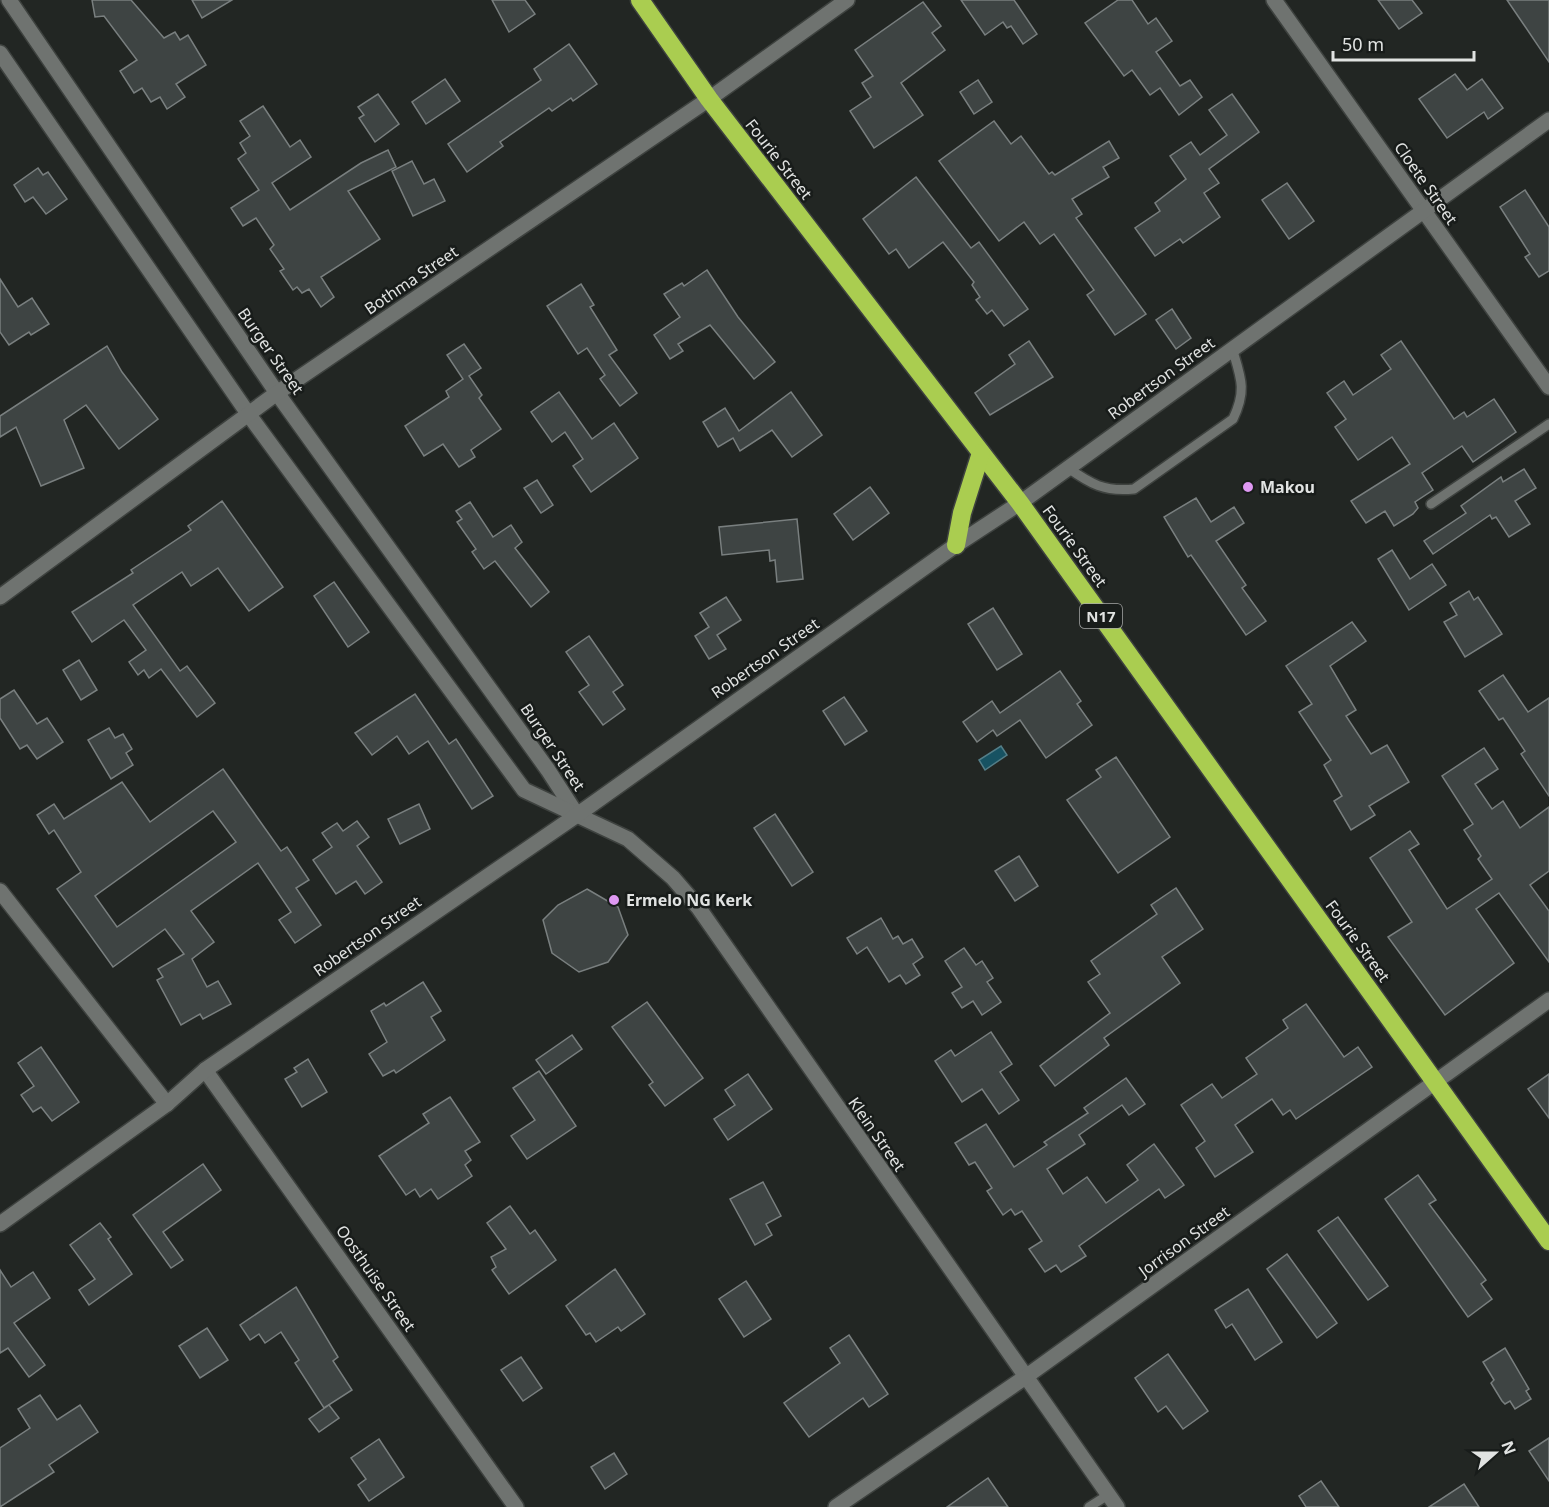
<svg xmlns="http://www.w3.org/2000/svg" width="1549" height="1507" font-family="'Noto Sans',sans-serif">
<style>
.water{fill:#175262;stroke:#547e88;stroke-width:1.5}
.building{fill:#3e4443;stroke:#797f7f;stroke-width:1.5;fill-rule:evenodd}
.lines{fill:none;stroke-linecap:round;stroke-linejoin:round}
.lane-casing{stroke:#3e423f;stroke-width:12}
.street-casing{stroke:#3e423f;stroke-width:18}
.highway-casing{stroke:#3e423f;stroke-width:21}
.lane{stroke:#6f7370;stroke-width:9}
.street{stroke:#6f7370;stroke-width:15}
.highway{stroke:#aacd50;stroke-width:18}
.poi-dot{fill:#de98f2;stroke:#181c1a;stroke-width:2}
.labels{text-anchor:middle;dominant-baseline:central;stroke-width:5;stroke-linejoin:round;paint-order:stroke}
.shield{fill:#181c1a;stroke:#a5a7a6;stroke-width:1.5}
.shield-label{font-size:15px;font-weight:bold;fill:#e1e3e2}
.street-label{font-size:16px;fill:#e1e3e2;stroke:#181c1a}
.poi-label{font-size:16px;font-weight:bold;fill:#e1e3e2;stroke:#181c1a;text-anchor:start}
</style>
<rect width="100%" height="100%" fill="#222623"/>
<polygon class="water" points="1001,746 1007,755 985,770 979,760"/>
<g class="building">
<polygon points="92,0 131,0 164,38 175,32 180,40 188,35 206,65 176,84 185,97 167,109 160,97 151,102 142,88 134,93 120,71 137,60 104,16 95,17"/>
<polygon points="192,0 232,0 202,18"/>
<polygon points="492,0 525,0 535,14 509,32"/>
<polygon points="961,0 1014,0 1037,34 1023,44 1011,26 1007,28 1003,22 985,35"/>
<polygon points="1118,0 1132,0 1148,24 1156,18 1172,41 1156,52 1180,86 1190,80 1202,97 1179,115 1160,88 1150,95 1132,70 1124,76 1085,23"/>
<polygon points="1378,0 1412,0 1422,13 1399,29"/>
<polygon points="1507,0 1549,0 1549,62 1522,22"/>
<polygon points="923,2 941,26 932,33 945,50 901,83 923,115 874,148 850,111 871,97 862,83 873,76 855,50"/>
<polygon points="569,44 597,84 573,101 571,98 552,111 549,108 500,142 503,146 467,172 448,144 541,80 534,69"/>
<polygon points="1455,74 1467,90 1482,79 1503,108 1488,119 1484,112 1447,138 1419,99"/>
<polygon points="445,79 460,101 426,124 412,102"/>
<polygon points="978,80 992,102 974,114 960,92"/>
<polygon points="378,94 399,124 375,142 359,118 364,115 358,107"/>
<polygon points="1232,94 1259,132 1209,169 1219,183 1204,193 1220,217 1183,243 1180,239 1155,256 1135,228 1160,211 1155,203 1186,179 1170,156 1191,142 1200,155 1227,135 1209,110"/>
<polygon points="263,106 290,147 300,140 311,157 272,183 290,210 361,163 388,150 396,167 348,191 380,239 321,277 334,297 321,307 309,289 302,293 297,287 293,290 280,271 284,269 270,249 274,245 256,218 243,226 231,208 259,190 238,159 246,153 240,143 250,136 240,121"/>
<polygon points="994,121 1011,144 1021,136 1049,174 1052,172 1055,175 1109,141 1119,158 1103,167 1109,177 1072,199 1082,214 1076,218 1146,314 1115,335 1087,295 1094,290 1054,234 1040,244 1024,222 999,241 939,161"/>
<polygon points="412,161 424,184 434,179 445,201 413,216 392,171"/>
<polygon points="38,168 43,175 48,172 67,199 46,214 33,197 25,202 14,185"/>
<polygon points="916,177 971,248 979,242 1028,309 1004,326 992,310 987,314 976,300 980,297 972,285 974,282 943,242 909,268 896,249 889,254 863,219"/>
<polygon points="1287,183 1314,221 1289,239 1262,200"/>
<polygon points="1525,190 1549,227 1549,271 1539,277 1525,257 1530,254 1500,207"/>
<polygon points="707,270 738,317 775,362 754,379 710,325 678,344 683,351 670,359 654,335 680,317 664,294 682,283 684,286"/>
<polygon points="0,279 18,307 32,298 49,324 31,335 29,332 9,345 0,332"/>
<polygon points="581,284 594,305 590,307 617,350 609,355 637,393 620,406 600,379 605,375 587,348 578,354 547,306"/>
<polygon points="1172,309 1191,338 1176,349 1156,320"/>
<polygon points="1029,341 1053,377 990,415 975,393 1015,364 1009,355"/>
<polygon points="1401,341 1454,419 1464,412 1467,417 1494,399 1516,432 1473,462 1462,446 1422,473 1433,490 1415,502 1418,508 1413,514 1394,526 1385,511 1366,523 1351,501 1410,464 1392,437 1358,460 1335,427 1346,419 1327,393 1344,381 1353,395 1391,369 1381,355"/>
<polygon points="464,344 481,368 469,376 482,395 479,398 501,429 471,450 475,457 459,467 443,444 424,456 405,426 449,397 446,391 463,379 447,355"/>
<polygon points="107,346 122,372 158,419 119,449 86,405 64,420 84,468 41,486 16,427 0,437 0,416"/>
<polygon points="559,392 592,439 614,423 638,458 591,492 573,466 583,459 565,432 552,442 531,412"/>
<polygon points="791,392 822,435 792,457 772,430 740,451 733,438 718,447 703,422 725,408 739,431"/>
<polygon points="1524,469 1536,488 1515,501 1530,524 1509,537 1496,517 1492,519 1490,515 1433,554 1424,541 1466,513 1461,506 1501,477 1503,482"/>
<polygon points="537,480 553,505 541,513 524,488"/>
<polygon points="870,487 889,513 853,540 834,514"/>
<polygon points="1196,498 1211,522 1234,507 1244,523 1216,541 1246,585 1242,588 1266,621 1246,635 1191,555 1188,557 1164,517"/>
<polygon points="222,501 283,587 249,611 218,568 191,586 182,572 133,605 180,671 187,666 215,703 197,717 161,669 149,678 144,670 138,675 129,662 146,650 124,620 92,642 72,612 133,573 131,570 191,530 188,526"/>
<polygon points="470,502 493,537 511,525 522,542 515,548 549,592 531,607 495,561 484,569 472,552 476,549 457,522 462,519 456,511"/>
<polygon points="797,519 803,579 777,582 775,560 770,561 769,550 722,555 719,527"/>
<polygon points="1392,550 1410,579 1432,564 1446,585 1409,610 1378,559"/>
<polygon points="334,582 369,632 348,647 314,596"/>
<polygon points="1469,591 1474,600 1478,597 1502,634 1465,657 1444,622 1457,615 1450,603"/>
<polygon points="726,597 741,620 717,635 726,649 709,659 695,636 709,627 700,613"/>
<polygon points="993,608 1022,654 997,670 968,624"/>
<polygon points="1352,622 1366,641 1330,666 1356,710 1346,716 1371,754 1387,745 1409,782 1369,806 1375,815 1351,830 1334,801 1342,796 1324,765 1331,760 1299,712 1312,704 1286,666"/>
<polygon points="589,636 623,685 613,692 625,709 603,725 579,692 589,685 566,652"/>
<polygon points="79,660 97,690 81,700 63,670"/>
<polygon points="1060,671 1081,701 1077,704 1092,725 1046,758 1020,720 997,736 993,730 977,742 963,722 992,701 1000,713"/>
<polygon points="1503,675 1528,712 1549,698 1549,796 1521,754 1525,751 1503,718 1499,720 1479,691"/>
<polygon points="14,690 37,724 47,718 63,742 37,759 27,745 20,749 0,718 0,699"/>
<polygon points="415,694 449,744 456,739 493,796 472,809 428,741 409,754 397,736 372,755 355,733"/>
<polygon points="844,697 867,731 845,745 823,711"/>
<polygon points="109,728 115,738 123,734 132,749 126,753 133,765 111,779 88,740"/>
<polygon points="1484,748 1498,769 1475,784 1492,809 1503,801 1520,828 1549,807 1549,871 1530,885 1549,911 1549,962 1499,893 1476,909 1514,963 1445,1015 1388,937 1412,922 1370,858 1410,831 1419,844 1409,850 1447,909 1492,879 1478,859 1481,856 1464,830 1473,824 1442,776"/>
<polygon points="1116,757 1170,837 1118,873 1067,800 1101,777 1096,770"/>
<path d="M223,769L281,851L287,847L309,880L296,888L321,925L295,943L279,920L291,912L258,863L191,911L214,942L192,959L207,987L218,981L231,1004L203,1019L200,1014L181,1025L157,980L163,977L158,969L184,954L165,929L113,967L57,889L81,872L54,830L49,834L37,815L54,804L64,819L122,782L150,822ZM213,811L236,842L117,927L95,896Z"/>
<polygon points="419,804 430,829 400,844 388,819"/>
<polygon points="775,814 813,872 792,886 754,828"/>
<polygon points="357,821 369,837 357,846 382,882 365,894 356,881 336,894 313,860 332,847 322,833 337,823 343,831"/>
<polygon points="1019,856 1038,886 1015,901 995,871"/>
<polygon points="1176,888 1203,929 1162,957 1180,983 1104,1038 1109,1045 1055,1086 1040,1066 1110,1013 1088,982 1100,974 1091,961 1157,914 1151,905"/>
<polygon points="587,889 618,907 628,935 608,962 579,972 552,953 543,920 558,905"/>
<polygon points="881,918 893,939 898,936 903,944 912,939 923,957 913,964 920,975 906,984 900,975 889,982 867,947 857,954 847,938"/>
<polygon points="964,948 976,965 982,961 993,978 987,982 1001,1002 982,1015 973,1001 962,1008 952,993 962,987 945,961"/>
<polygon points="423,982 441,1011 431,1017 445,1040 396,1073 394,1070 383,1076 369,1054 387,1042 371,1011 384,1003 386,1006"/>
<polygon points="647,1002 703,1078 665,1106 649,1085 653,1082 612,1027"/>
<polygon points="1306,1004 1344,1057 1358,1047 1372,1067 1296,1119 1290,1110 1283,1115 1272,1099 1235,1125 1253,1152 1215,1177 1196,1148 1205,1141 1181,1105 1212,1084 1222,1098 1257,1074 1246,1058 1288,1028 1283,1020"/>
<polygon points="991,1032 1012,1064 1000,1072 1019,1100 999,1114 982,1089 962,1102 935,1061 951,1050 955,1056"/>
<polygon points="572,1035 582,1049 546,1074 536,1060"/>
<polygon points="41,1047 79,1102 52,1121 41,1107 33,1112 21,1095 34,1086 18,1063"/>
<polygon points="308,1059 327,1092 302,1107 285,1079 297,1072 294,1068"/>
<polygon points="539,1071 576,1126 527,1159 511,1136 535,1120 513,1088"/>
<polygon points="748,1074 772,1109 728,1140 714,1119 735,1105 725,1090"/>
<polygon points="1549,1074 1549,1118 1528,1089"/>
<polygon points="1126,1078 1145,1104 1129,1115 1122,1105 1079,1135 1085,1144 1047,1169 1063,1194 1087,1177 1106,1203 1138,1180 1127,1165 1154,1144 1184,1185 1165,1198 1159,1189 1079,1246 1086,1256 1061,1272 1056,1265 1045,1272 1029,1249 1042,1241 1022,1211 1015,1215 1011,1209 1003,1215 987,1191 992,1188 975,1162 969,1165 955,1143 986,1124 1014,1167 1047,1145 1044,1142 1088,1113 1084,1108"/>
<polygon points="450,1097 480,1142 465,1151 471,1160 465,1165 472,1176 438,1199 431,1189 420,1197 415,1189 406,1195 379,1156 429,1123 423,1114"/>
<polygon points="203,1164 221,1190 163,1232 183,1260 171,1268 133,1215"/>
<polygon points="1418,1175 1436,1200 1429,1204 1486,1280 1481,1284 1492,1299 1468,1317 1385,1199"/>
<polygon points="763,1182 781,1216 766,1224 772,1235 755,1245 730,1199"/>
<polygon points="510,1206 530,1234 535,1230 556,1260 509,1294 492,1270 496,1267 491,1257 506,1249 487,1223"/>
<polygon points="1338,1217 1388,1286 1368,1300 1318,1231"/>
<polygon points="100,1223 111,1237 108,1239 132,1274 89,1305 79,1290 95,1279 70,1245"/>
<polygon points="1287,1254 1337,1323 1317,1338 1267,1269"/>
<polygon points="615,1269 645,1314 621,1331 618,1327 596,1342 590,1333 586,1335 566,1306"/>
<polygon points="0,1270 11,1287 33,1272 50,1298 14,1323 45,1365 29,1377 8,1348 0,1353"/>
<polygon points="746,1281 771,1319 744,1337 719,1299"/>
<polygon points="296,1287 338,1357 333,1361 352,1390 324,1408 295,1363 299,1360 281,1332 265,1343 259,1334 250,1340 240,1325"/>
<polygon points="1248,1289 1282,1342 1255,1360 1232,1324 1226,1328 1215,1310"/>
<polygon points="207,1328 228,1360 200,1378 179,1346"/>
<polygon points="849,1335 888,1394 869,1407 863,1398 809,1437 784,1403 840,1363 830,1348"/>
<polygon points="1505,1348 1529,1389 1526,1391 1531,1399 1515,1409 1510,1401 1505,1404 1502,1401 1491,1383 1494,1380 1483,1362"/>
<polygon points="1168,1354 1208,1411 1183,1429 1166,1406 1158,1412 1135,1378"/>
<polygon points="521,1357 542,1388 523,1401 501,1370"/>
<polygon points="40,1395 57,1420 80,1405 98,1432 49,1465 54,1472 0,1507 0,1448 30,1428 18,1409"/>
<polygon points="329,1405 339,1418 319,1432 309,1419"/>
<polygon points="1549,1438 1549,1481 1529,1451"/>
<polygon points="379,1439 404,1477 369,1501 358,1485 366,1479 351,1458"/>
<polygon points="614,1453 627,1474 605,1489 591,1467"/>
<polygon points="988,1478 1008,1507 947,1507"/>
<polygon points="1321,1481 1339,1507 1306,1507 1299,1496"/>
<polygon points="1464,1484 1479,1507 1429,1507"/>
</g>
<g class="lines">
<defs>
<g id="lane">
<path d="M1068,468C1091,484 1104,492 1134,489L1233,419C1247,390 1241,378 1232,348"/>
<polyline points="1431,504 1549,424"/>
<polyline points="1089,1507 1108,1495"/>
</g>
<g id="street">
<polyline points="9,0 277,393 548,770 577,815"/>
<polyline points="1274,0 1549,387"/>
<polyline points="0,53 249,415 524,790 628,839 673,878 698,907 1117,1507"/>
<polyline points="0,597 277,393 709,99 847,0"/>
<polyline points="0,891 167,1104"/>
<polyline points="205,1070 516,1507"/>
<polyline points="0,1224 167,1104 205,1070 577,815 956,545 1020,503 1549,120"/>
<polyline points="836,1507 1024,1378 1549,1000"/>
</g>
<g id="highway">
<polyline points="640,0 709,99 1020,503 1549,1241"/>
<polyline points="956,545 962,513 981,453"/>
</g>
</defs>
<use href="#lane" class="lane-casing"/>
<use href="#street" class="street-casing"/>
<use href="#highway" class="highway-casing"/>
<use href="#lane" class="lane"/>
<use href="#street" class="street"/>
<use href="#highway" class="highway"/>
</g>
<g class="poi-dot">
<circle cx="1248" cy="487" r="6"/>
<circle cx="614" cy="900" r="6"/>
</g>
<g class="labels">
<rect class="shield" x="1080" y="604" width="42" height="24" rx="4.5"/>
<g class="shield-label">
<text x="1101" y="616">N17</text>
</g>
<g class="street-label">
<text transform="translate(779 159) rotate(52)">Fourie Street</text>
<text transform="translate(1426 183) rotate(55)">Cloete Street</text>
<text transform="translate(411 280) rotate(-34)">Bothma Street</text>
<text transform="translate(271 351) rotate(55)">Burger Street</text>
<text transform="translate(1161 378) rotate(-36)">Robertson Street</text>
<text transform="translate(1075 546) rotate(54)">Fourie Street</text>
<text transform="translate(765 658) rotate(-35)">Robertson Street</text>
<text transform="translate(553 747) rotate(56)">Burger Street</text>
<text transform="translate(367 936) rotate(-35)">Robertson Street</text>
<text transform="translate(1358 941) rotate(54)">Fourie Street</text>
<text transform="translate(877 1134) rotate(55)">Klein Street</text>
<text transform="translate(1184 1241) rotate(-36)">Jorrison Street</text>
<text transform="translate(376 1278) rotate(55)">Oosthuise Street</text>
</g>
<g class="poi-label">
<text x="1260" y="487">Makou</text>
<text x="626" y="900">Ermelo NG Kerk</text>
</g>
</g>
<g transform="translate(1495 1453) rotate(69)" stroke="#181c1a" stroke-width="4.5" paint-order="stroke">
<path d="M0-4.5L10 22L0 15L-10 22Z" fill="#e1e3e2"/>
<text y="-9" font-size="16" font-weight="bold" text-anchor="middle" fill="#e1e3e2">N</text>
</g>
<path d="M1333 51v9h141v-9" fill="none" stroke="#e1e3e2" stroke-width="3"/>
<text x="1342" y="51" font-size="18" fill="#e1e3e2" stroke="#181c1a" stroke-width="4.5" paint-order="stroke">50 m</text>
</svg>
